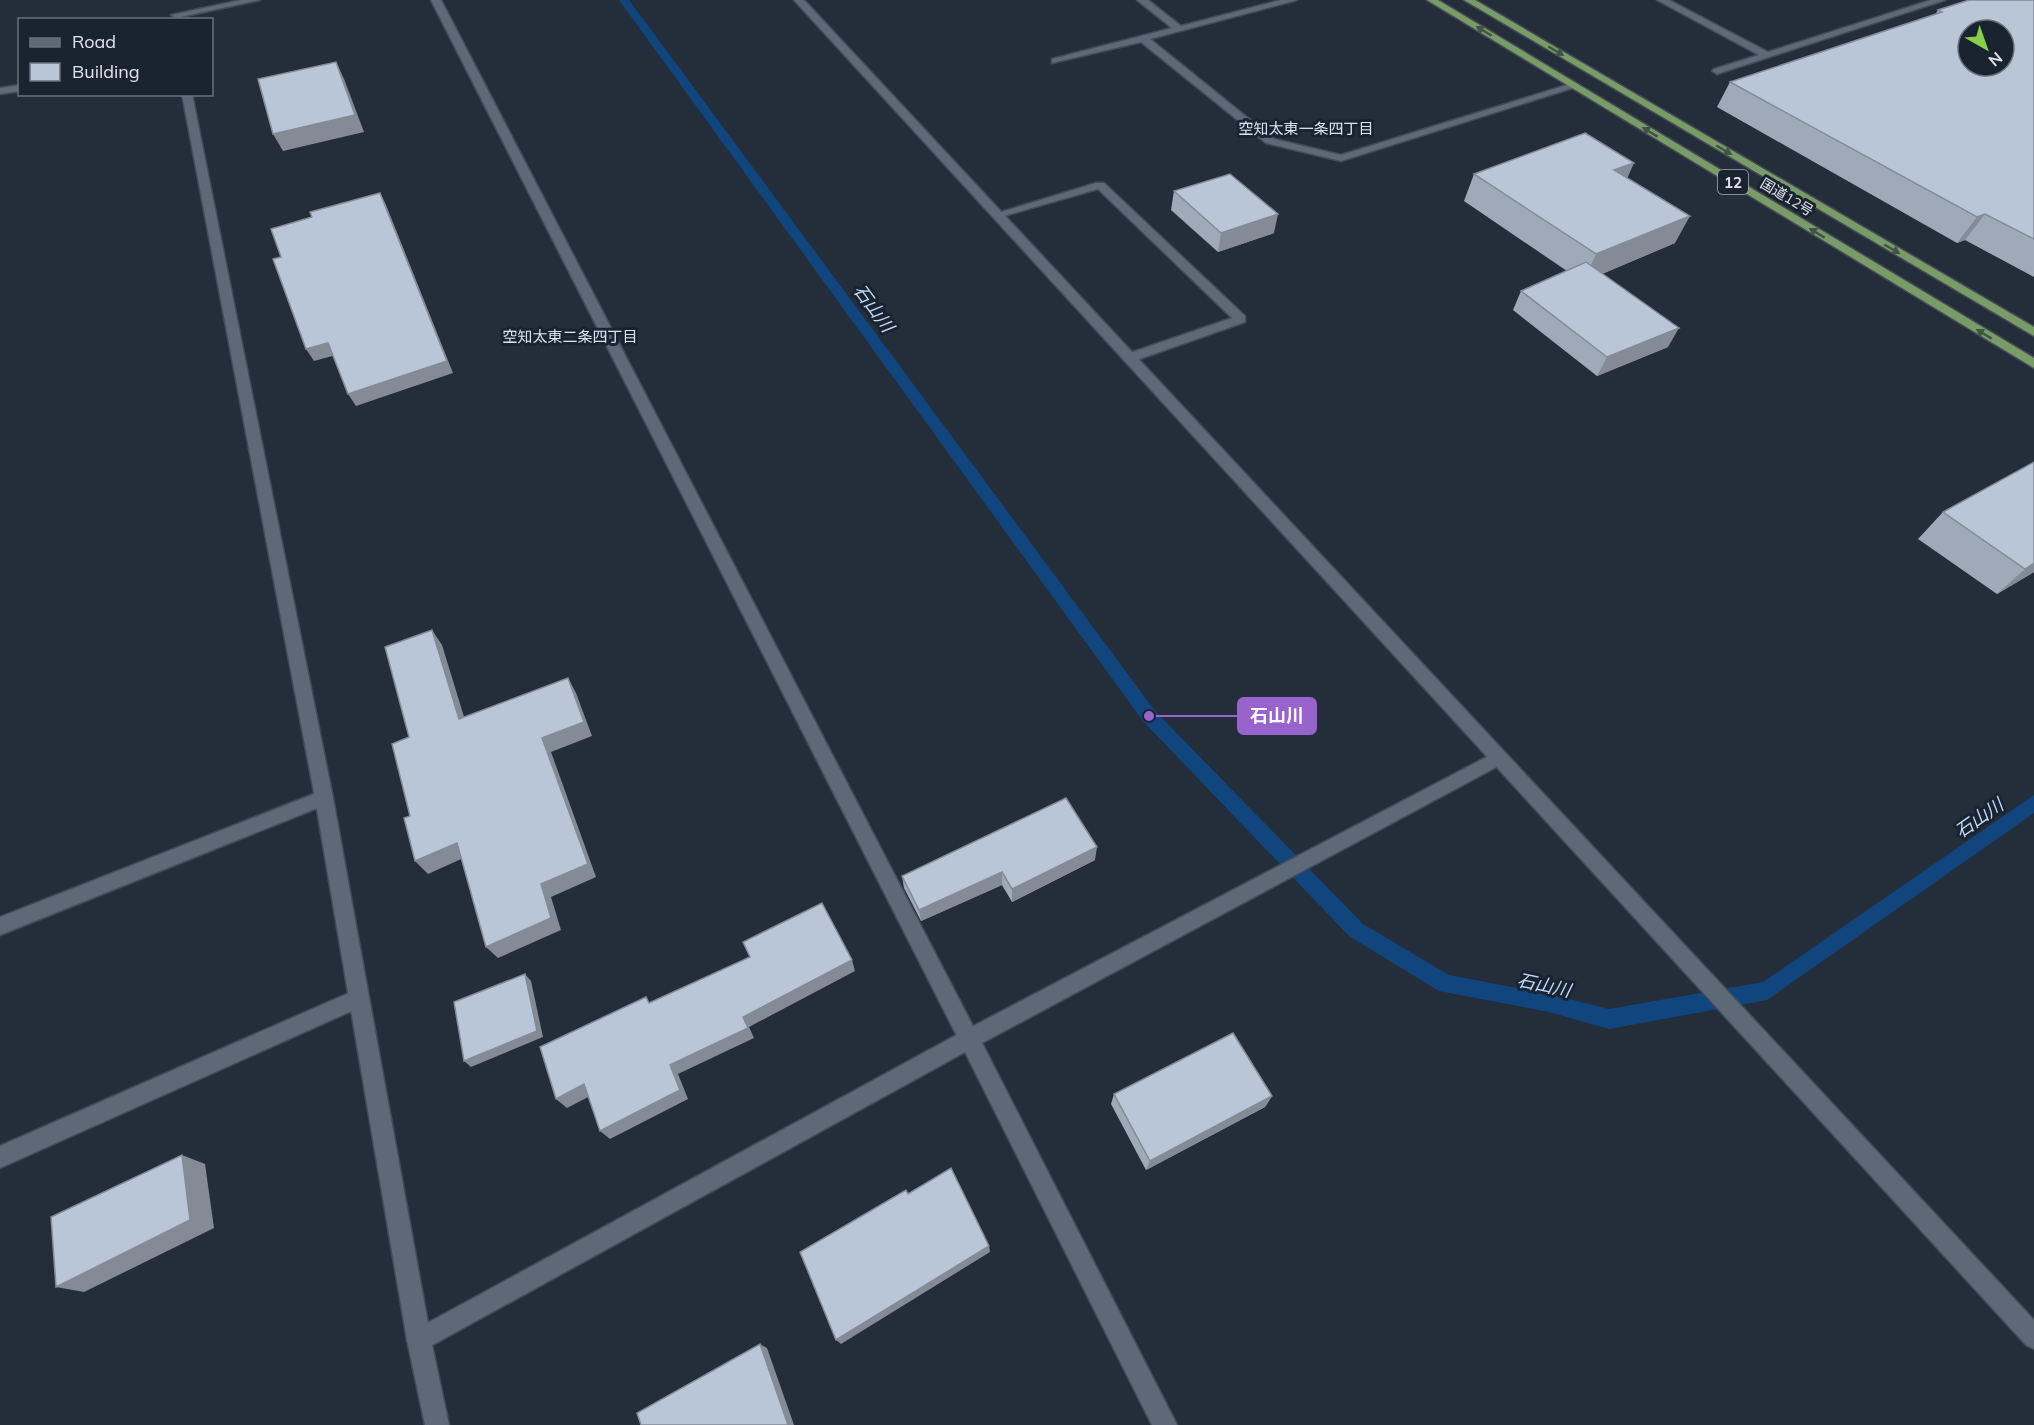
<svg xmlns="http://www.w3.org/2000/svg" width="2034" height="1425" font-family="Mulish,'Noto Sans JP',sans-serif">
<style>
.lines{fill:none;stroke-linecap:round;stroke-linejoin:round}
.stream{fill:#10467d;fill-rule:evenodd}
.service-casing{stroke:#434b57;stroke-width:3}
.minor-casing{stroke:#434b57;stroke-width:3}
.tertiary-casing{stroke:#434b57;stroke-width:3}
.trunk-casing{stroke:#434b57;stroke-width:3}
.service{fill:#5d6977;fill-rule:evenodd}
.minor{fill:#5d6977;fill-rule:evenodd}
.tertiary{fill:#5d6977;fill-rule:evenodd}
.trunk{fill:#799c67;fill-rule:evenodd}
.wall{fill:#9faab9}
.shaded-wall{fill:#828b96}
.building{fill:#b9c6d7;stroke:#828b96;stroke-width:1.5;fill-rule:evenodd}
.oneway{fill:#405447}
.labels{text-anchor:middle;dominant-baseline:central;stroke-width:6;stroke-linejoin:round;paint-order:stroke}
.far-street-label{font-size:14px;fill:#dde3ec;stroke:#1a2431}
.far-neighbourhood-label{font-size:15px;fill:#d7e4f5;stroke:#1a2431}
.shield{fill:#1a2431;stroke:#a2aab4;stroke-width:1.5}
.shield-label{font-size:15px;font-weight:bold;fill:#dde3ec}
.water-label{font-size:18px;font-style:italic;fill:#bfdafc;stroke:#1a2431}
.leader{fill:none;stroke:#9863cc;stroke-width:2}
.callout-dot{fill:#9863cc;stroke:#1a2431;stroke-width:2}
.callout{fill:#9863cc;stroke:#9863cc;stroke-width:2}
.callout-label{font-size:18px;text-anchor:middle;font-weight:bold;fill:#fff}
</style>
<rect width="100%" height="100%" fill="#242e3b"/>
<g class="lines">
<polygon class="stream" points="619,0 629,0 1155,711 1363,924 1449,975 1549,994 1609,1009 1763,982 2034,795 2034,813 1767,1000 1609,1029 1549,1012 1439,991 1349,936 1143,721"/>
<defs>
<g id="service">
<polygon points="431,0 441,0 976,1032 979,1039 976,1046 969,1049 962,1046"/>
<polygon points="1137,0 1148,0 1181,26 1281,0 1297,0 1150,39 1274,139 1341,155 1570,84 1579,86 1341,161 1266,143 1141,42 1052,63 1052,59 1172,28"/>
<polygon points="1657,0 1669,0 1768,52 1931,0 1945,0 1717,74 1712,71 1714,69 1759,55"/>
<polygon points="1096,183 1104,183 1245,316 1245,322 1134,361 1124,361 1124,355 1232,318 1098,189 997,218 991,215"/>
<polygon points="324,790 330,793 333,798 330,803 0,935 0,917"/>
</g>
<g id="minor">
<polygon points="1498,751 1504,753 1506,758 1504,763 982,1043 1177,1425 1152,1425 965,1052 427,1348 419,1352 411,1348 407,1340 411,1332 962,1032"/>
<polygon points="358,989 365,991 368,998 365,1005 0,1168 0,1146"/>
</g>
<g id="tertiary">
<polygon points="241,0 260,0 176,18 171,15"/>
<polygon points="794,0 804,0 2034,1320 2034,1349 2026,1345"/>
<polygon points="20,85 20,91 0,94 0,88"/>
<polygon points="182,94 192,94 333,798 431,1340 449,1425 425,1425 407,1340 315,798"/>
</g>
<g id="trunk">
<polygon points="1427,0 1438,0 2034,358 2034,368"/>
<polygon points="1464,0 1475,0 2034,327 2034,336"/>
</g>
</defs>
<use href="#service" class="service-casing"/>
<use href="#minor" class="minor-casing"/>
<use href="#tertiary" class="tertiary-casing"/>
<use href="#trunk" class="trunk-casing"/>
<use href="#service" class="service"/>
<use href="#minor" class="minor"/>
<use href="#tertiary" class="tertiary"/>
<use href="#trunk" class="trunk"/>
</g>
<g class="wall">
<polygon points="2034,0 2034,277 1965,240 1957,243 1717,107 1730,82 1935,15 1938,10"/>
<polygon points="1474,174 1627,178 1675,243 1602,274 1668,347 1597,376 1513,310 1521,291 1567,271 1464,201"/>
<polygon points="1174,191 1274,233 1218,252 1171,210"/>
<polygon points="1943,512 2034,572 1997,594 1918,539"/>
<polygon points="1095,860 1012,902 1002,885 921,921 904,888 902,876"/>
<polygon points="1114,1094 1272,1096 1265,1107 1146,1170 1111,1104"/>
</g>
<g class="shaded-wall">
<polygon points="336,62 344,79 364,132 283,151 273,134"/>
<polygon points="1634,163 1622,190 1614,170"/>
<polygon points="380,193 386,205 453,373 356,406 348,394"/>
<polygon points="1278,214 1274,233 1218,252 1221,233"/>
<polygon points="1985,214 1965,240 1957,243 1977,217"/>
<polygon points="1690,216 1675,243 1583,282 1596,254"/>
<polygon points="1679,328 1668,347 1597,376 1607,357"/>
<polygon points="328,343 336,355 314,361 306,349"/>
<polygon points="2034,563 2034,572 1997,594 2025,569"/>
<polygon points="432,630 442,645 469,733 459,719"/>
<polygon points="568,678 576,693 592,736 551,752 596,877 551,897 561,930 498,958 486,947 541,884 542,738"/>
<polygon points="457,843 468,856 428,874 415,861"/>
<polygon points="1097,847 1095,860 1012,902 1012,889"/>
<polygon points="1002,872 1002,885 921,921 919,910"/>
<polygon points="852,960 855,971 749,1027 754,1038 678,1074 688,1099 610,1139 600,1131 670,1065 743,1017"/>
<polygon points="525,974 531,981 543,1037 471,1067 464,1061"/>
<polygon points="584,1084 594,1094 567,1108 556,1099"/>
<polygon points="1272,1096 1265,1107 1146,1170 1150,1161"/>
<polygon points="182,1155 205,1164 214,1228 84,1292 56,1287"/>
<polygon points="989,1246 990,1252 841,1344 836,1340"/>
<polygon points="760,1344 767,1348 794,1425 788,1425"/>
</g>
<g class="building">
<path d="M1969,0H2034V239L1985,214L1977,217L1730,82L1942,12L1938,10ZM1968,30H2004V66H1968Z"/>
<polygon points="336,62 355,115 273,134 258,79"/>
<polygon points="1585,133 1634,163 1614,170 1690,216 1596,254 1474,174"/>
<polygon points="1230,174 1278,214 1221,233 1174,191"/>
<polygon points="380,193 447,361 348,394 328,343 306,349 273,259 281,257 271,229 312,217 310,212"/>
<polygon points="1586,262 1679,328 1607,357 1521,291"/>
<polygon points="2034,462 2034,563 2025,569 1943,512"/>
<polygon points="432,630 459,719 568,678 584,722 542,738 588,864 541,884 551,918 486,947 457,843 415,861 404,818 410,816 392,744 409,737 385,647"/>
<polygon points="1066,798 1097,847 1012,889 1002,872 919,910 902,876"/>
<polygon points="822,903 852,960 743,1017 748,1028 670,1065 680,1090 600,1131 584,1084 556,1099 540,1047 646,997 649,1003 750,957 743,942"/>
<polygon points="525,974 537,1031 464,1061 454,1002"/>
<polygon points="1233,1033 1272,1096 1150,1161 1114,1094"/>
<polygon points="182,1155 190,1220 56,1287 51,1217"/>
<polygon points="951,1168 989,1246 836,1340 800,1252 906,1190 908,1194"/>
<polygon points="760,1344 788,1425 641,1425 637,1413"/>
</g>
<defs><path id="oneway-solid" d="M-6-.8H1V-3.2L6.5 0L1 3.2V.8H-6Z" transform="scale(1.5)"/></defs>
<g class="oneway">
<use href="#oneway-solid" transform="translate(1484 31) rotate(-149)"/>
<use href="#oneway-solid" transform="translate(1556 51) rotate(30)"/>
<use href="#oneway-solid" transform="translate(1650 132) rotate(-149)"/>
<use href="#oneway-solid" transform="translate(1724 150) rotate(30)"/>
<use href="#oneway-solid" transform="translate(1817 233) rotate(-149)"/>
<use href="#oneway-solid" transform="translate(1892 249) rotate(30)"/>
<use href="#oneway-solid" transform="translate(1984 334) rotate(-149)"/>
</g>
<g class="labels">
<g class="far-street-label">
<text transform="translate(1787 197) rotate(31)">国道12号</text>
</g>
<g class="far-neighbourhood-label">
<text x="1306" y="128">空知太東一条四丁目</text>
<text x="570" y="336">空知太東二条四丁目</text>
</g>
<rect class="shield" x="1718" y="170" width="30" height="24" rx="4.5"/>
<g class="shield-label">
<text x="1733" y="182">12</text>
</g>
<g class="water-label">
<text transform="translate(874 308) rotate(54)">石山川</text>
<text transform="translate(1979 818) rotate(-35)">石山川</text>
<text transform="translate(1544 985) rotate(12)">石山川</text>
</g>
</g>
<path class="leader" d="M1149 716L1238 716"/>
<circle class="callout-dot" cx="1149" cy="716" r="6"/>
<rect class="callout" x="1238" y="698" width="78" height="36" rx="6"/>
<g class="callout-label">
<text x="1277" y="722">石山川</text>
</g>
<rect x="18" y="18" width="195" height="78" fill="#1a2431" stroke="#68707c" stroke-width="1.5"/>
<rect x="30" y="38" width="30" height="9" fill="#5d6977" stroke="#68707c" stroke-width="1.5"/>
<text x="72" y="48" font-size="18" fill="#dde3ec">Road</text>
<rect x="30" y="63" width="30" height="18" fill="#b9c6d7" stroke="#68707c" stroke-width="1.5"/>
<text x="72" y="78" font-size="18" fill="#dde3ec">Building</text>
<g transform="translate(1986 48) rotate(140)"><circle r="28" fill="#1a2431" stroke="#68707c" stroke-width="1.5"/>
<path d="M0-4.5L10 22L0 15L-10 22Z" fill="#88cf4a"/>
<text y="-9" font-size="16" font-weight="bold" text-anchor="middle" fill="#dde3ec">N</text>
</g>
</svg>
